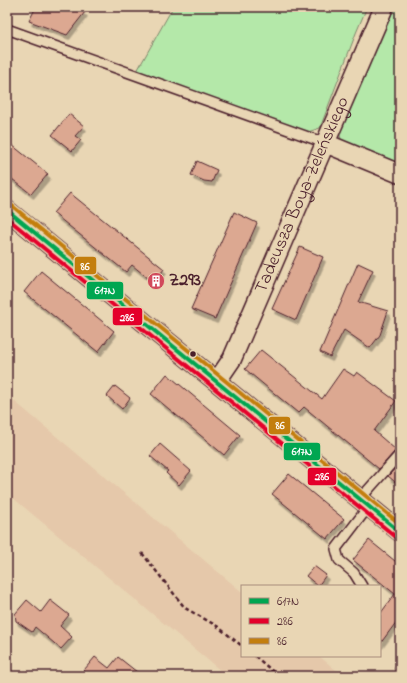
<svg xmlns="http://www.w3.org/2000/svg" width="407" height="683" font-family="'Indie Flower',sans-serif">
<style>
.built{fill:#e5c8aa}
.green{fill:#b4e8a9;stroke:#7f846a}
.building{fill:#dca891;stroke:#4a1f2b;filter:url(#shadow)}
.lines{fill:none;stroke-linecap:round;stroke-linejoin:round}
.service-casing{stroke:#4a1f2b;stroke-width:12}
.minor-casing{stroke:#4a1f2b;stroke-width:21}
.path{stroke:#4a1f2b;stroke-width:2.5;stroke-dasharray:4 3;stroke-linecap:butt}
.service{stroke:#e9d6b4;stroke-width:9}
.minor{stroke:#e9d6b4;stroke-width:18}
.bus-1-casing{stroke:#e9d6b4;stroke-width:7}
.bus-2-casing{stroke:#e9d6b4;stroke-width:7}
.bus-3-casing{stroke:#e9d6b4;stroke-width:7}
.bus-1{stroke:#00a651;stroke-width:4}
.bus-2{stroke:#e4002b;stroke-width:4}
.bus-3{stroke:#c37e0d;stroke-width:4}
.bus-dot{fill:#4a1f2b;stroke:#e9d6b4;stroke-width:1.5}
.labels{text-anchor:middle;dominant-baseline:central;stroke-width:3;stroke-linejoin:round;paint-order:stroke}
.street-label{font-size:18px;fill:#4a1f2b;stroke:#e9d6b4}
.poi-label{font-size:18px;font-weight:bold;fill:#4a1f2b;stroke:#e9d6b4;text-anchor:start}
.line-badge{stroke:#e9d6b4;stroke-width:1.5}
.badge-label{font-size:11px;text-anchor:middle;font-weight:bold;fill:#fff}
</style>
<defs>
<filter id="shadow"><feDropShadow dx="2.5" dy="4.5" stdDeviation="0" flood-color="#0004"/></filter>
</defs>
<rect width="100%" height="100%" fill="#e9d6b4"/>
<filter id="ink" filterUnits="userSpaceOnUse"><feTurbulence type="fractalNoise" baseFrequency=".025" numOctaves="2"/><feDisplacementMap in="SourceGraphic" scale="8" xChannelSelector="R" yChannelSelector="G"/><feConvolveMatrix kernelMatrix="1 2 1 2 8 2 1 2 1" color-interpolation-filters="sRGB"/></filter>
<g filter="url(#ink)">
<polygon class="built" points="7,395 242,592 242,656 319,656 343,676 227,676 7,493"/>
<g class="green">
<polygon points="173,7 367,7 356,33 320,128 308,132 137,71"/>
<polygon points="392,7 400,7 400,167 341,140 339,129"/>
</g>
<g class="building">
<polygon points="36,7 74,7 85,12 67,35 29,21"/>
<polygon points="69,114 84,126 75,136 81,140 72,151 52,135"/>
<polygon points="7,141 48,174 31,194 7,175"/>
<polygon points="197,161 217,170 212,182 204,181 191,175"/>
<polygon points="70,193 164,269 154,283 132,265 126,272 53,213"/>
<polygon points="234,212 257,223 215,319 191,309"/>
<polygon points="300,247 323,257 296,320 272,309"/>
<polygon points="358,263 373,270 358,302 388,311 380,335 370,348 344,330 330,357 320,352"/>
<polygon points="41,271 114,331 98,352 24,292"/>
<polygon points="261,350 322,399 343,369 354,376 357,372 396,401 374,431 396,450 379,469 304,407 298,413 245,369"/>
<polygon points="167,374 240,435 224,455 151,394"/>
<polygon points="115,386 130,398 122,409 107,396"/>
<polygon points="160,444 191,471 179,485 166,473 168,471 150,456"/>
<polygon points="400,463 400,486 388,476"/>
<polygon points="289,474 344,519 327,539 272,494"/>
<polygon points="369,540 400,565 400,617 380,644 380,614 395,594 353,560"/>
<polygon points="314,566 326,575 318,586 306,576"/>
<polygon points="27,600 41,612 50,600 69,615 60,626 72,637 61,649 35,627 32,632 16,621 15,614"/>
<polygon points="95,657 109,668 118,657 142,676 79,676"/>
</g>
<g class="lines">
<defs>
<g id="service">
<polyline points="7,29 325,143"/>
<polyline points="360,499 400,454"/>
<polyline points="362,586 354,573 339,560 336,549 369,506"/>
</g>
<g id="minor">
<polyline points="325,143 400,174"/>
<polyline points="7,210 400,532"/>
<path id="s1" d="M217,381L232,359L384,7"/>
</g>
</defs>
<use href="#service" class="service-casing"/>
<use href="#minor" class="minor-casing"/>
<g class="path">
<polyline points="142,553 185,608 217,626 242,646"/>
<polyline points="255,656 278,676"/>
<polyline points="392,676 400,659"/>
</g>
<use href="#service" class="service"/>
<use href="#minor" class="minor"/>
<defs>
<polyline id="bus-1" points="7,210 400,532"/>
<polyline id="bus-2" points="7,218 396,537"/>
<polyline id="bus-3" points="11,205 400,524"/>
</defs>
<use href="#bus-1" class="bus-1-casing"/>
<use href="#bus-2" class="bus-2-casing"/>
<use href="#bus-3" class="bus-3-casing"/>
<use href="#bus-1" class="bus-1"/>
<use href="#bus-2" class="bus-2"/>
<use href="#bus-3" class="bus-3"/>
</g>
</g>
<defs>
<symbol id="building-disc" viewBox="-11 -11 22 22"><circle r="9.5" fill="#d1495b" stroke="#e9d6b4"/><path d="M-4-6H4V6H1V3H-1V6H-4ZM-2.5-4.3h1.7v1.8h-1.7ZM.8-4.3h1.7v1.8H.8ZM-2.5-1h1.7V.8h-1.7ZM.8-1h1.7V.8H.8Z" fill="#fff"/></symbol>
</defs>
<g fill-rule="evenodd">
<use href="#building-disc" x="146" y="271" width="20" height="20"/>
</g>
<circle class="bus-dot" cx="193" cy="354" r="3.5"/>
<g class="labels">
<g class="street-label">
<text stroke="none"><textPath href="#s1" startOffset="205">Tadeusza Boya-Żeleńskiego</textPath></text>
</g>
<g class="poi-label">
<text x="169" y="281">Z293</text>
</g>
</g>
<g class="line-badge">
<rect x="74" y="256" width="23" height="19" rx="4" fill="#c37e0d"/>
<rect x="86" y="281" width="38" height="19" rx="4" fill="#00a651"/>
<rect x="112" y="307" width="31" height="19" rx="4" fill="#e4002b"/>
<rect x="268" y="416" width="23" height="19" rx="4" fill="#c37e0d"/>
<rect x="283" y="442" width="38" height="19" rx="4" fill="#00a651"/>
<rect x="307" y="467" width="30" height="19" rx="4" fill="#e4002b"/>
</g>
<g class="badge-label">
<text x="85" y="270">86</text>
<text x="105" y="294">617N</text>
<text x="127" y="321">286</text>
<text x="280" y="429">86</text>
<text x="302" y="455">617N</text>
<text x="322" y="480">286</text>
</g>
<rect width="407" height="683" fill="none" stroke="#e9d6b4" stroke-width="24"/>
<rect x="12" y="12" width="383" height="659" fill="none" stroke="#4a1f2b" stroke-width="1.5" filter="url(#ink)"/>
<rect x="241" y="585" width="140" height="72" fill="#e9d6b4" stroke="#a98d7d"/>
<rect x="249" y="598" width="20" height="6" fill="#00a651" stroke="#a98d7d"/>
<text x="277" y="605" font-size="12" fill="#4a1f2b">617N</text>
<rect x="249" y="618" width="20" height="6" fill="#e4002b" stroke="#a98d7d"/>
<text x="277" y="625" font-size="12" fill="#4a1f2b">286</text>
<rect x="249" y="638" width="20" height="6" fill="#c37e0d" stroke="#a98d7d"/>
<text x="277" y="645" font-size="12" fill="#4a1f2b">86</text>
</svg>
